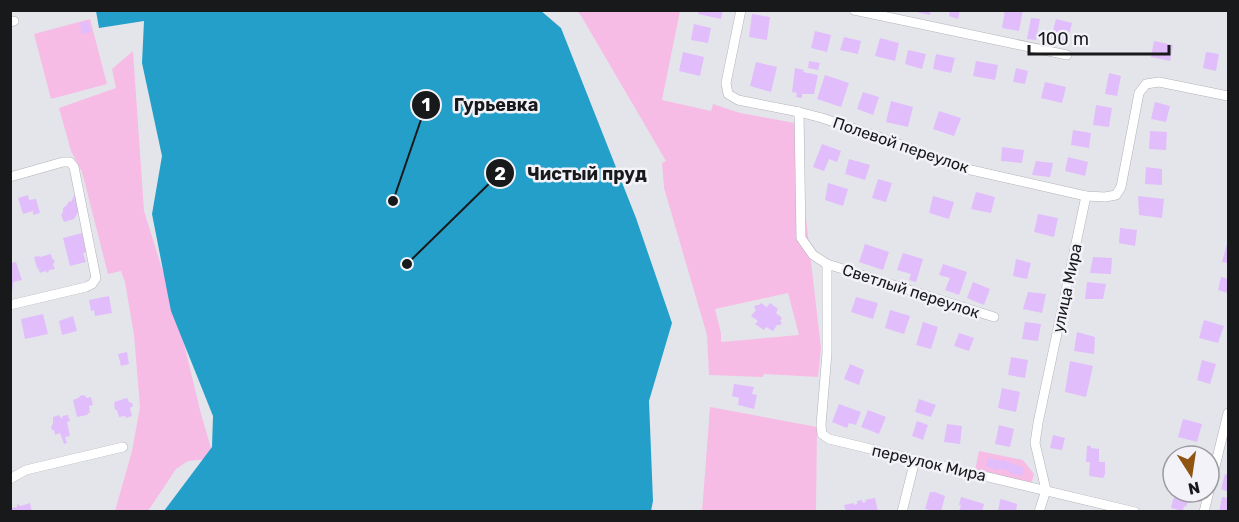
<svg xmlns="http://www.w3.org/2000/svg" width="1239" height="522" font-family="Rubik,sans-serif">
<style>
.green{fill:#f7bce5;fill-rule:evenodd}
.water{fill:#249fc9}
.building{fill:#e1bdfc}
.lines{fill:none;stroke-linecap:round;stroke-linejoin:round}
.minor-casing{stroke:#b2b3b8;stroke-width:10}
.minor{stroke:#fff;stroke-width:9}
.labels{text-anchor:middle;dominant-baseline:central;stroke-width:5;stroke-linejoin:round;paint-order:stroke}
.street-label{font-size:16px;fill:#18191b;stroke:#f2f2f8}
.leader{fill:none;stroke:#18191b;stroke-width:2}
.callout-dot{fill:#18191b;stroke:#f2f2f8;stroke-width:2}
.mark-label{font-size:18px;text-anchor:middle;font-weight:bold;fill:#fff}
.callout-label{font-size:18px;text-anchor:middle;font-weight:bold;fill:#18191b;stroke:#f2f2f8;stroke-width:5;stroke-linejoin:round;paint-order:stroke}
</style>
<rect width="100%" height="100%" fill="#e4e5eb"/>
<g class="green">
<path d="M576,11H680L662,100L711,111L713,104L740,113L795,123L821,348L818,377L764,374L763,377L709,375L707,335L664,188L662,163L666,161L580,14ZM788,293L799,335L721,342V333L715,309Z"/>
<polygon points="90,19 107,84 51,99 34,34"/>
<polygon points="133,51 144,211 179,323 201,414 211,448 208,459 188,461 176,469 148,511 115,511 132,451 140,407 134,335 125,282 121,271 108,274 82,172 71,151 59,108 116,88 112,69"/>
<polygon points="710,407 817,427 816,511 702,512"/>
<polygon points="979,451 1023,460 1034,474 1031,485 975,470"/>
</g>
<polygon class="water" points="540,10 561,28 636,218 672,323 649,401 653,501 651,511 164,511 212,447 213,416 171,311 152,214 162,156 142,63 144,21 99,28 96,11"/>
<g class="building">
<polygon points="699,10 723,10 721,19 698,14"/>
<polygon points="917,10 931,10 930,15 916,12"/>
<polygon points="944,10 960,10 958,19 949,16 950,13"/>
<polygon points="1005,10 1023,10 1019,31 1002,28"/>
<polygon points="752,14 770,17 767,40 749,37"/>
<polygon points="1031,18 1040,19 1036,40 1027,39"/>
<polygon points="1056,19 1072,23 1067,42 1051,38"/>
<polygon points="88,21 91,32 82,34 80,23"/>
<polygon points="694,24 711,28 708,43 691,40"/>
<polygon points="815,31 831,35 827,52 811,48"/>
<polygon points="844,37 861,41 858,54 840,50"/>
<polygon points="880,38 899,43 895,61 875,56"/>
<polygon points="1154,41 1173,45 1170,61 1151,57"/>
<polygon points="908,50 926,54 922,69 905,64"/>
<polygon points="683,52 704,57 700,76 679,71"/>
<polygon points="1206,52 1219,54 1216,71 1203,68"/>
<polygon points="936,54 955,58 951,73 933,69"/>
<polygon points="809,61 820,63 818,70 808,68"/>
<polygon points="976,61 998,65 995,80 973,76"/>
<polygon points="756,62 777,67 771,92 750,86"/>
<polygon points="795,68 804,70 803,72 818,75 814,94 802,94 802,98 796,97 797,93 792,92"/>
<polygon points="1016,68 1028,71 1025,84 1013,82"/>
<polygon points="1109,73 1121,76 1117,96 1105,94"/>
<polygon points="825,75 849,83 841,107 817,99"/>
<polygon points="1045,82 1066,87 1062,103 1041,98"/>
<polygon points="863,92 879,97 873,115 857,109"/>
<polygon points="891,101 913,107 908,127 886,122"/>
<polygon points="1155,102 1170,106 1166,122 1151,119"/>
<polygon points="1096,105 1112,108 1109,127 1093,125"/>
<polygon points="939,111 961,118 954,136 933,129"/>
<polygon points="1073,130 1091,133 1089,148 1071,145"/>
<polygon points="1150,131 1167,132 1166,150 1149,149"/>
<polygon points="822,144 841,151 837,162 829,159 824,171 813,167"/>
<polygon points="1002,147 1024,150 1022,163 1001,161"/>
<polygon points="1068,157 1088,162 1085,176 1065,171"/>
<polygon points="849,159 870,165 865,180 845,174"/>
<polygon points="1036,161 1053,163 1050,177 1032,175"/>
<polygon points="1146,167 1162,169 1162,185 1145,184"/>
<polygon points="878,179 892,183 886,202 872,198"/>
<polygon points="828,183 848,189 843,206 825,200"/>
<polygon points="976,192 995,197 991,213 971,209"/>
<polygon points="75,194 84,203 74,219 64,222 61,215 63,212 63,208 67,205 69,201 71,202"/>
<polygon points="28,195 29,200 36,199 40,213 33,215 33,211 23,214 18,198"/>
<polygon points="933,196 954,202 949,219 929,213"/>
<polygon points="1138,196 1164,199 1162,218 1139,215"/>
<polygon points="1038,214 1058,218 1054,237 1034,232"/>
<polygon points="1120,228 1137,230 1135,246 1119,243"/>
<polygon points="82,233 86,252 83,253 86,262 70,266 63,238"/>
<polygon points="865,244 889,252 883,270 859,262"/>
<polygon points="1227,244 1228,245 1228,263 1222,262"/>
<polygon points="903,253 923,259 916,282 909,280 911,274 897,270"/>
<polygon points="51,254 52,258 55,261 53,264 55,269 49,270 48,273 45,271 40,273 38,268 37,268 34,257 39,256 40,257"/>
<polygon points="1093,257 1112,258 1111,274 1090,273"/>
<polygon points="1016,259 1031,263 1027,279 1013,276"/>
<polygon points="16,262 22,280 13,282 12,293 10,290 10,263"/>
<polygon points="943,264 967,272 959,295 945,290 950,278 939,275"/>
<polygon points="1221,277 1228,279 1228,293 1218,290"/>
<polygon points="973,282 990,289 984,305 967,298"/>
<polygon points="1087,282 1106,284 1103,299 1085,299"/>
<polygon points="1028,292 1046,294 1042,313 1023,309"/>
<polygon points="109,296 112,313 95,316 94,310 91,311 89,300"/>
<polygon points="856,297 878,303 873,319 851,312"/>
<polygon points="761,303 767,307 770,303 778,309 776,313 782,318 780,321 782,323 780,325 777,325 773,331 766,327 764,330 755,324 758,321 751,316 756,310 754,307 756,305 759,305"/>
<polygon points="890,310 910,316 904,334 885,328"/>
<polygon points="43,314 48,334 25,339 21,319"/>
<polygon points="73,316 77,331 62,335 59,321"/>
<polygon points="1204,320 1224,326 1218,343 1199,338"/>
<polygon points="923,322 938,327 931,349 916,345"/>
<polygon points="1025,322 1041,324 1038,341 1022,339"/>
<polygon points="1077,332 1095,337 1094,354 1074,351"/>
<polygon points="959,333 974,338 969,351 954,346"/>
<polygon points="127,352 129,364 121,366 118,354"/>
<polygon points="1011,357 1028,360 1025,378 1008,375"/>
<polygon points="1202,360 1216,364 1210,384 1197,380"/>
<polygon points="1070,361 1093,366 1086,397 1065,392"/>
<polygon points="850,364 864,370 859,385 844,379"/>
<polygon points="734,384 754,387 752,394 757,395 754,409 738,405 739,398 732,396"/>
<polygon points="1002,388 1020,392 1016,412 998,408"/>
<polygon points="84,395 87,398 91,397 93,405 89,406 90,413 88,413 87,415 77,417 73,400 78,398 80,396"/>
<polygon points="127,398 129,402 132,403 133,406 130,408 132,416 126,418 125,416 119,417 117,410 115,410 114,402"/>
<polygon points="919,399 936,405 931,417 915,412"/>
<polygon points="839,404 861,412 856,425 849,423 847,428 832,422"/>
<polygon points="868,410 886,417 879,434 861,427"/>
<polygon points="59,415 61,418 63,418 62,416 68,415 70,421 67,422 70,436 65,437 67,443 64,444 60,433 55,435 54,430 52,430 51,427 53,424 53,417"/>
<polygon points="1183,419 1202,424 1197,442 1178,437"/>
<polygon points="917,421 928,425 923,440 912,436"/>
<polygon points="947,424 962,426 960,444 944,442"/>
<polygon points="999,425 1014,429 1010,447 995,444"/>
<polygon points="1053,435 1065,438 1062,450 1050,448"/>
<polygon points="1087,446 1091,446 1091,448 1099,449 1099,462 1105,462 1105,474 1103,478 1089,476 1090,462 1086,462"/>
<polygon points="988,458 1001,461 1001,460 1006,461 1024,468 1022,476 1014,474 1014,475 1011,474 1011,473 1008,472 1009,471 999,468 999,469 996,469 996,471 993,470 993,468 986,466"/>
<polygon points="1225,474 1228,475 1228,492 1221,489"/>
<polygon points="930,492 935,492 945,496 941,512 931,512 930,510 925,509"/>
<polygon points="1175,493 1189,496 1186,507 1184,506 1183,511 1171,508"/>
<polygon points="961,497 984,504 982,512 959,512 961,505 959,505"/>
<polygon points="1222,497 1228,498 1228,512 1219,512"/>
<polygon points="875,498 878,512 846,512 844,505 854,503 854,505 857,504 857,501 862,500 863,503 866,502 865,500"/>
<polygon points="1001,499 1017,504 1016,512 998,512 1000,500"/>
<polygon points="30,503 32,512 11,512 12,508 17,507 17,504 21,506"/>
</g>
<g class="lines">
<defs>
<g id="minor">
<polyline points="741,10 726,83 728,94 738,100 799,112 822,118 888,140 958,167 1086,196 1105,197 1116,195 1121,187 1139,93 1146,84 1159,82 1228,96"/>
<polyline points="854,10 1067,55"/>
<polyline points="10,22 14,21"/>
<polyline points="799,112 801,238 813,255 827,264 994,317"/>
<polyline points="10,177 63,162 70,162 74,167 96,278 92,284 86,287 10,305"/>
<polyline points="827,264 827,353 821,425 822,434 829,439 1135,512"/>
<polyline points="10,479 26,470 123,447"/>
<polyline points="902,512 915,460"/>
<polyline points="1039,512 1046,490 1035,443 1038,423 1086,196"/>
<polyline points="1204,512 1228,413"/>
</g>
</defs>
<use href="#minor" class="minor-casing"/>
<use href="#minor" class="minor"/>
</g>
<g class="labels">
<g class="street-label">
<text transform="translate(901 145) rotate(19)">Полевой переулок</text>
<text transform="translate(1067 288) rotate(-78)">улица Мира</text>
<text transform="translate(911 291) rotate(18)">Светлый переулок</text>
<text transform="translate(929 463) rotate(13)">переулок Мира</text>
</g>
</g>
<path class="leader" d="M393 201L426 105M407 264L500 173"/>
<g class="callout-dot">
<circle cx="393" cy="201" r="6"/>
<circle cx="407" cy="264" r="6"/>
<circle cx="426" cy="105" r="15"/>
<circle cx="500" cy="173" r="15"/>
</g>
<g class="mark-label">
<text x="426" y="111">1</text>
<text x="500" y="180">2</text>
</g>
<g class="callout-label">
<text x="496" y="111">Гурьевка</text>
<text x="587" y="180">Чистый пруд</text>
</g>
<rect width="1239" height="522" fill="none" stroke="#18191b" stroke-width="24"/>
<g transform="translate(1191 474) rotate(168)"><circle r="28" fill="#f2f2f8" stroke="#9b9ba0" stroke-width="1.5"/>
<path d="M0-4.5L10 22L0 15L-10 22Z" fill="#8f5412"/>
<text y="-9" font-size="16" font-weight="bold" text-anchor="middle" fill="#18191b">N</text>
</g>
<path d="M1029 45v9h140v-9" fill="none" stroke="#18191b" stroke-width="3"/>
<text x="1038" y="45" font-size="18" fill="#18191b" stroke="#f2f2f8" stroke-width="4.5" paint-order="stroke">100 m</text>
</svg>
